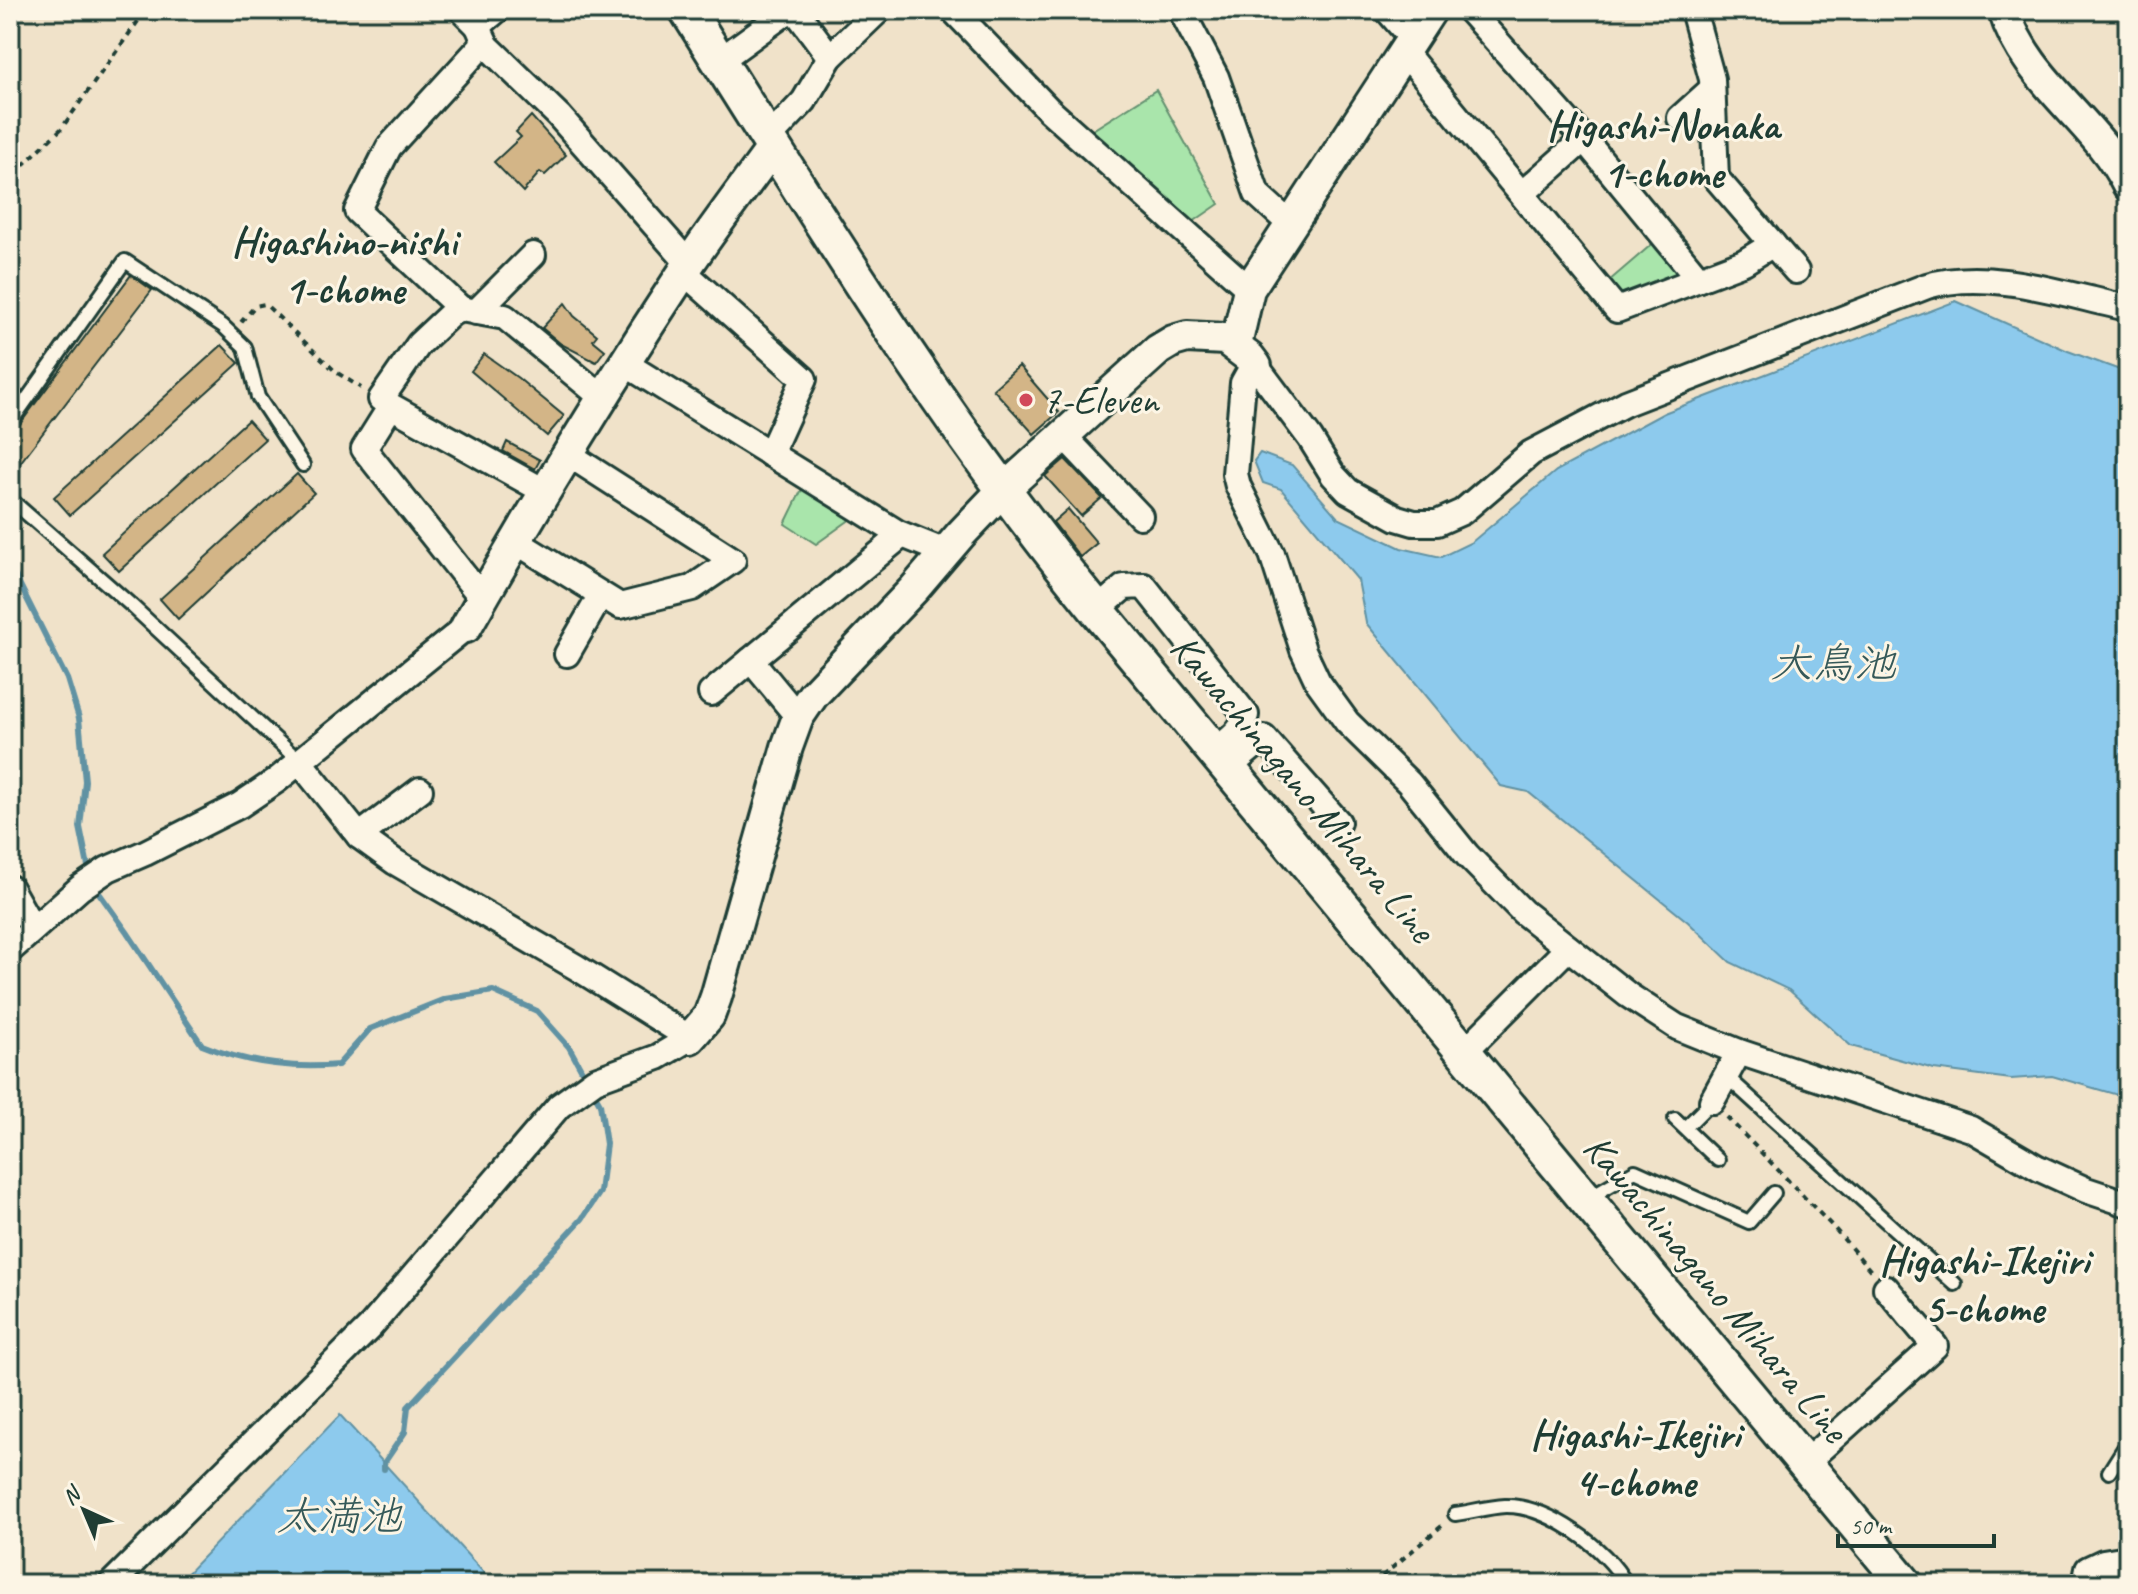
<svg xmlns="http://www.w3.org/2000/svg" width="2138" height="1594" font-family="Caveat,'Klee One',sans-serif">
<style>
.green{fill:#a9e5ab;stroke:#649170;stroke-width:2}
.water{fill:#8dcaed;stroke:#6192a3;stroke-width:2}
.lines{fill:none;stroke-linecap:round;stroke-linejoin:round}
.stream{stroke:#6192a3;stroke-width:6}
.building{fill:#d3b587;stroke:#1f3d34;stroke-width:2}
.service-casing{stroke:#1f3d34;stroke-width:18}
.minor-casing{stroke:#1f3d34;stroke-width:30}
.tertiary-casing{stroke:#1f3d34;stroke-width:36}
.secondary-casing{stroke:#1f3d34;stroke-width:40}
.path{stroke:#1f3d34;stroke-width:4;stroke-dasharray:6 6;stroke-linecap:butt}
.service{stroke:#fcf5e5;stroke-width:12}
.minor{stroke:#fcf5e5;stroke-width:24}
.tertiary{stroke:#fcf5e5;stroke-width:30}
.secondary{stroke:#fcf5e5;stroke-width:34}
.poi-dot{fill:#d1495b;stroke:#fcf5e5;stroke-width:3}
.labels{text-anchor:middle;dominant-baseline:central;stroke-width:6;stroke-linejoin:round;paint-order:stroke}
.poi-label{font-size:40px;fill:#1f3d34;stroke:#fcf5e5;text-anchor:start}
.street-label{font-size:40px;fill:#1f3d34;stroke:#fcf5e5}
.neighbourhood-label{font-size:42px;font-weight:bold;fill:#1f3d34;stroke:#fcf5e5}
.water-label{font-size:42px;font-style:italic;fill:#355959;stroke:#fcf5e5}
</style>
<rect width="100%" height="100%" fill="#f0e2c9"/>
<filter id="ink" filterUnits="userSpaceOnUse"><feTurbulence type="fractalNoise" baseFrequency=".0125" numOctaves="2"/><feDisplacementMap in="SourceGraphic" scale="16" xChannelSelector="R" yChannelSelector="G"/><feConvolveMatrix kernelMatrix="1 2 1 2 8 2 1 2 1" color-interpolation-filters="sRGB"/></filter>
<g filter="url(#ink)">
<g class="green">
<polygon points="1156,90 1219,204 1190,224 1088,133"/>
<polygon points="1658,239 1680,266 1677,276 1623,295 1609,281"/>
<polygon points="803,487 862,511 816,544 785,524"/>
</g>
<g class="water">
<polygon points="1956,301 2068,351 2128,373 2128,1098 2052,1076 2011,1079 1934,1069 1851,1046 1789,990 1730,962 1688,922 1528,792 1501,786 1366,623 1358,580 1281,489 1263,483 1254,461 1260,453 1292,465 1338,518 1401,548 1441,557 1472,542 1556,471 1664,413"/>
<polygon points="340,1415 494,1584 177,1584"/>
</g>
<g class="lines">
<g class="stream">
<polyline points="10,565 67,679 79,718 85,781 80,827 90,876"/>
<path d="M94,886L127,932L202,1045C245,1063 291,1069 338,1065L370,1029L445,999L493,991L537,1011L569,1047L586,1078"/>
<polyline points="384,1469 384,1463 405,1432 408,1407 582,1219 600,1192 606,1144 600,1104 591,1088"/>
</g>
</g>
<g class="building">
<polygon points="531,116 566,155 545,175 540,172 523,192 494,162 521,137 516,132"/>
<polygon points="131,275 152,290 10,476 10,434 17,428"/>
<polygon points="565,303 574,316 597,335 593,340 605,350 596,362 561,344 542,328"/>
<polygon points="222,345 239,363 70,515 54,497"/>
<polygon points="484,354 518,378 564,416 547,436 471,371"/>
<polygon points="1019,366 1059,412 1034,434 993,389"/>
<polygon points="248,420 265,439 119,571 102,553"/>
<polygon points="507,442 540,460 535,469 503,451"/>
<polygon points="1065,459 1102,498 1081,516 1045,476"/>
<polygon points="297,474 314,493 178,619 160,599"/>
<polygon points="1068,509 1097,543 1080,557 1053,522"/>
</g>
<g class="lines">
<defs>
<g id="service">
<polyline points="10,423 125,261 223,326 245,347 258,397 303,465"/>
<polyline points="10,499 132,606 299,761"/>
<polyline points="1726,1076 1955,1284"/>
<polyline points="1675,1119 1718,1160"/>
<polyline points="1685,1128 1712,1101"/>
<polyline points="1588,1198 1635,1171 1749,1222 1774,1193"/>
<polyline points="2109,1472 2128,1442"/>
<path d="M1455,1514C1471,1512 1488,1507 1505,1506C1547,1505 1607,1548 1626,1584"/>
</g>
<g id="minor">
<polyline points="462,10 478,26 497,10"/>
<polyline points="795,10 830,57"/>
<polyline points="953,10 1049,110 1249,289"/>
<polyline points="1181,10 1216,77 1257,194 1290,224"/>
<polyline points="1387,10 1413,40"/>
<polyline points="1693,10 1712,79 1716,178 1796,271"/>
<polyline points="478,26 486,45 559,116 689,264"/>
<polyline points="1405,53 1617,310 1699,279 1584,139 1469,10"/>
<polyline points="719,61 789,10"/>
<polyline points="1680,118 1711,90"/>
<polyline points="768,139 804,101 830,57 879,10"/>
<polyline points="1523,193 1584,139"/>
<polyline points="684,272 804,379 770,454"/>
<polyline points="1699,279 1744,262 1773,244"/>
<path d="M2128,308C2065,295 1991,268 1927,286L1626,403L1531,453L1462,512L1437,523H1414L1397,518L1348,491L1333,475L1310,438L1256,366L1248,374L1243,383L1235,474L1238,486L1272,554L1303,650L1318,682L1347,722L1409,783L1467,855L1523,912L1628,995L1677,1027L1739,1052L1971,1129L2038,1168L2086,1190L2128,1204"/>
<polyline points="461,309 357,211 389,147 485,42"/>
<polyline points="476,312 533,255"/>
<polyline points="624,363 898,533 945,552"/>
<polyline points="381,399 419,344 452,313 461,309 505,317 603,398"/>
<polyline points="1064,436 1140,516"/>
<polyline points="515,541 620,606 692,588 733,560 568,454"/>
<polyline points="482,598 364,449 391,406 544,491"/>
<path d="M1097,610L1124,587L1144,586L1246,715C1242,732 1228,740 1215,751"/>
<polyline points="567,654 601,595"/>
<polyline points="751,660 798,717"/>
<polyline points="711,693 902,535"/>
<polyline points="1229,767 1264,738 1338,822"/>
<polyline points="359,836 420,790"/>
<polyline points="10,888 33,929"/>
<polyline points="10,950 80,888 108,869 145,853 240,805 277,780 466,627"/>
<polyline points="1464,1052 1568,948"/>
<polyline points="1712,1101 1739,1052"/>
<polyline points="1805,1463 1935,1346 1886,1288"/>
<polyline points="111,1584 370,1327 559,1106 595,1080 658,1057 690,1038 576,967 395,862 359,836 299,761"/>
<polyline points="2085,1584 2088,1569 2103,1562 2128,1558"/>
</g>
<g id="tertiary">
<path d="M2004,10C2025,81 2096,120 2128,185"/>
<polyline points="1236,345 1249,289 1431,10"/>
<path d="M466,627C536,504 610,383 688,265C715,225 745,186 773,147"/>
<polyline points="690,1038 709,1016 716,997 787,747 798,717 813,695 914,589 961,534 1002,491 1158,350 1173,341 1187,337 1225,339 1250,358 1256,366"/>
</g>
<path id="secondary" d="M687,10C816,215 943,422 1097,610L1905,1584"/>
</defs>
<use href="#service" class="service-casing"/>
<use href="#minor" class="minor-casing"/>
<use href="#tertiary" class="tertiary-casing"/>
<use href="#secondary" class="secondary-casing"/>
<g class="path">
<polyline points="10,164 23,165 61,129 146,10"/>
<polyline points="241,322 255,306 265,304 336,372 361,388"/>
<polyline points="1727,1117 1835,1229 1871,1271"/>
<polyline points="1373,1584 1444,1524"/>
</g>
<use href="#service" class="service"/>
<use href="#minor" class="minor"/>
<use href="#tertiary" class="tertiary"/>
<use href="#secondary" class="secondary"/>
</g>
</g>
<circle class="poi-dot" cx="1026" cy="400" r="8"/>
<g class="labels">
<g class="poi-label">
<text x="1042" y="400">7-Eleven</text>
</g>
<g class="street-label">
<text transform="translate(1303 788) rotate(50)">Kawachinagano Mihara Line</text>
<text transform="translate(1716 1288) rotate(50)">Kawachinagano Mihara Line</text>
</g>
<g class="neighbourhood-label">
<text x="1663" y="125">Higashi-Nonaka<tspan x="1663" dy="48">1-chome</tspan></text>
<text x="344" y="241">Higashino-nishi<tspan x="344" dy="48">1-chome</tspan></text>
<text x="1984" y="1260">Higashi-Ikejiri<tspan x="1984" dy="48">5-chome</tspan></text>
<text x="1635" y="1434">Higashi-Ikejiri<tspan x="1635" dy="48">4-chome</tspan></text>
</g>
<g class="water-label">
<text x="1833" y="663">大鳥池</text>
<text x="339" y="1516">太満池</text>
</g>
</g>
<rect width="2138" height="1594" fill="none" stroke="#fcf5e5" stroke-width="40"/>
<rect x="20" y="20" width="2098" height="1554" fill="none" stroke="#1f3d34" stroke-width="3" filter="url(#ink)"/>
<g transform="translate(84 1510) rotate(316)" stroke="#fcf5e5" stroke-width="6" paint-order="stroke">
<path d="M0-6L14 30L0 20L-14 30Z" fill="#1f3d34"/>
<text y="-12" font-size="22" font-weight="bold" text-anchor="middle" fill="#1f3d34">N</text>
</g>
<path d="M1838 1534v12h156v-12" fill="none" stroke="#1f3d34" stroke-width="4"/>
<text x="1850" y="1534" font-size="24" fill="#1f3d34" stroke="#fcf5e5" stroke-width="6" paint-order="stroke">50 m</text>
</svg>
